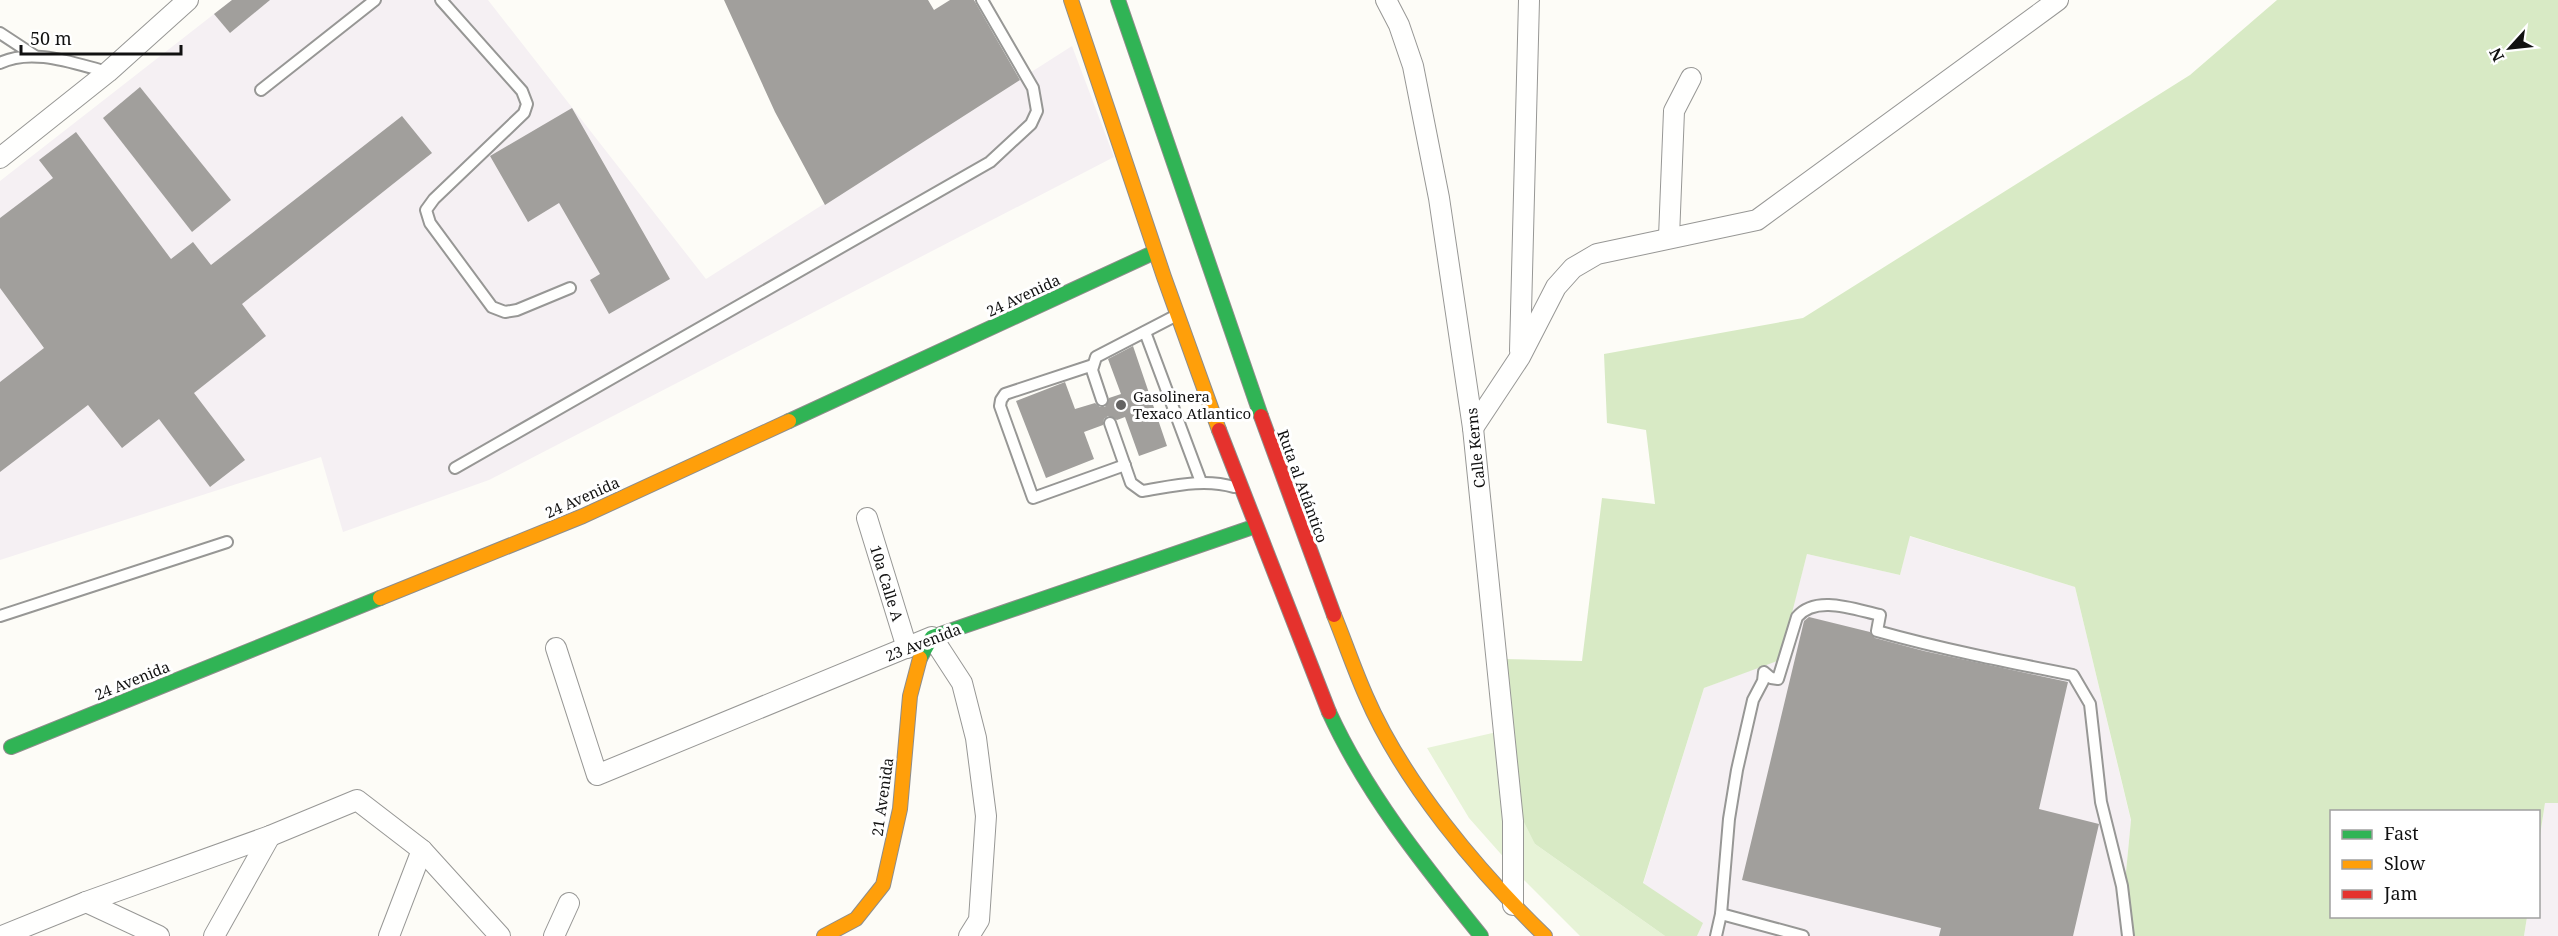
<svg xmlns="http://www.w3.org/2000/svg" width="2558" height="936" font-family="'Noto Serif',serif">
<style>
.industrial{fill:#f5f0f3}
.green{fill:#e7f3d7}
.forest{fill:#d8eac5}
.building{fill:#a19f9c}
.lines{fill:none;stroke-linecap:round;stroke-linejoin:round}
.lane-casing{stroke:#979795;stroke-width:14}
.street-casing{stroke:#979795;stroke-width:22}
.fast-casing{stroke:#8e8d8b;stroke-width:16}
.slow-casing{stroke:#8e8d8b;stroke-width:16}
.jam-casing{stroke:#8e8d8b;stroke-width:16}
.lane{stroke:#fffffe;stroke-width:10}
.street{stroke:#fffffe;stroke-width:20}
.fast{stroke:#30b455;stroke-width:14}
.slow{stroke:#ff9f0a;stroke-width:14}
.jam{stroke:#e5322d;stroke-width:14}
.poi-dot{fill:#646362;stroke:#fff;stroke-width:2}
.labels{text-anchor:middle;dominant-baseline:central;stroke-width:6;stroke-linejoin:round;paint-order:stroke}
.street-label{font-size:15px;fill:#111;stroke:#fff}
.poi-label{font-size:15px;fill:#111;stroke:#fff;text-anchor:start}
</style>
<rect width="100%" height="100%" fill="#fdfcf7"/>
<g class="industrial">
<polygon points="232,0 488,0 706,279 1072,46 1114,157 489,480 343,532 321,457 0,560 0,181"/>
<polygon points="1909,536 2075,587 2131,821 2123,903 2129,936 1697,936 1702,923 1643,884 1704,688 1779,659 1807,554 1900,575"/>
<polygon points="2545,803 2558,803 2558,936 2524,936 2527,917 2538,916 2539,842"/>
</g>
<polygon class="green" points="1510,729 1535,844 1665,936 1580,936 1523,879 1469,818 1427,748"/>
<polygon class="forest" points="2277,0 2558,0 2558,803 2545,803 2539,842 2538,812 2332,812 2332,916 2527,917 2524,936 2129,936 2123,903 2131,820 2075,587 1910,536 1900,575 1807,554 1780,660 1704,688 1643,883 1703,923 1697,936 1665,936 1535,844 1522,818 1503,659 1582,661 1602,498 1655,504 1646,430 1607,423 1604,354 1803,318 2190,75"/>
<g class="building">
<polygon points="232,0 270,0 230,33 214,14"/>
<polygon points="724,0 928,0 934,10 950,0 974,0 1020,80 825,205 775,112"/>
<polygon points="140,87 231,200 192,232 103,118"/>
<polygon points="572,108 670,279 609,314 590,280 600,274 559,203 528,222 490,156"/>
<polygon points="402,116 432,153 242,304 266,336 194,393 245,460 210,487 159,419 122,448 88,405 0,472 0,382 44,348 0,288 0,218 53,178 39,160 76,132 171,259 193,242 211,265"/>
<polygon points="1133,346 1167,446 1139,456 1125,417 1117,420 1108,416 1104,419 1103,425 1084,432 1094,459 1046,478 1016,401 1065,382 1075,409 1095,403 1100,407 1105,407 1109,398 1121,394 1108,359"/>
<polygon points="1809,617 1870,632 1875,638 1924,651 2068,682 2039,809 2099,824 2073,936 1939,936 1941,928 1742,880 1804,621"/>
</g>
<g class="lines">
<defs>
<g id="lane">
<polyline points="441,0 522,91 527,104 524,113 434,199 426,210 430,223 492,307 505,312 517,310 570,288"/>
<polyline points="0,33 35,56"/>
<path d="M0,63C33,47 75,64 108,72"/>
<polyline points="261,90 375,0"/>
<polyline points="1145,332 1201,482"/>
<polyline points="1093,365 1005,394 1001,400 1000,406 1033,498 1125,465"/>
<polyline points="1102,400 1092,370 1096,357 1175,316"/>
<path d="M1110,423L1131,483L1142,491C1173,486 1204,478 1234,487"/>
<polyline points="455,468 990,162 1031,124 1037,111 1033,88 982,0"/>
<polyline points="0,616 227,542"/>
<polyline points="1721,914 1803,936"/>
<path d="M1716,936L1721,914L1729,819L1737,770L1753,700L1763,681L1764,672L1771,678L1778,679L1797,617C1816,594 1856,610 1880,615L1877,631C1941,649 2007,662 2073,675L2090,704L2101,802L2122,886L2128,936"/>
</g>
<g id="street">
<polyline points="1386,0 1399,25 1413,66 1439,198 1473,428 1513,821 1513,905"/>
<polyline points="0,158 108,72 188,0"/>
<polyline points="1669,237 1674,111 1691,78"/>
<polyline points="1520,351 1529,0"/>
<polyline points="1473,428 1520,357 1556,287 1573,268 1597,254 1757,220 2058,0"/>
<polyline points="867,518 907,648"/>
<polyline points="556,648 597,775 932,637 962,683 976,738 986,816 979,920 969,936"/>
<polyline points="86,902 159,936"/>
<polyline points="2,936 86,902 270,836 357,800 422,850 500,936"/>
<polyline points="214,936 270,836"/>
<polyline points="389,936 422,850"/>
<polyline points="554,936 569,903"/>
</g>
<g id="fast">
<polyline points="1118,0 1261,416"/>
<polyline points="789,421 1155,252"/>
<polyline points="920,658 932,637 1256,526"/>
<path d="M1329,712C1367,795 1424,865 1481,936"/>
<polyline points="11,747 380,598"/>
</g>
<g id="slow">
<polyline points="1071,0 1164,277 1219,430"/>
<polyline points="380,598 583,516 789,421"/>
<path d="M1334,615C1345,642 1354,669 1366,696C1403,782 1478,871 1545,936"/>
<polyline points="824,936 856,919 883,885 900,809 910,696 920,658"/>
</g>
<g id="jam">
<polyline points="1261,416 1334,615"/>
<polyline points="1219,430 1329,712"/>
</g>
</defs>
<use href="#lane" class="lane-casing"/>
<use href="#street" class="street-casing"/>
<use href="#fast" class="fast-casing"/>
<use href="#slow" class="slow-casing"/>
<use href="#jam" class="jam-casing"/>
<use href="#lane" class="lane"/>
<use href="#street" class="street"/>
<use href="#fast" class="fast"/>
<use href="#slow" class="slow"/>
<use href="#jam" class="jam"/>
</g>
<circle class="poi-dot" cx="1121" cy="405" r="6"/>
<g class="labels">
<g class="street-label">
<text transform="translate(1023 295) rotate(-25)">24 Avenida</text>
<text transform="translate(1475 448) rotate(-96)">Calle Kerns</text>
<text transform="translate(1303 486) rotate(70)">Ruta al Atlántico</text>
<text transform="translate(582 497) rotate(-24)">24 Avenida</text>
<text transform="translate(887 583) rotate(73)">10a Calle A</text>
<text transform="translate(923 642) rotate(-21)">23 Avenida</text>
<text transform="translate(132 680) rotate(-22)">24 Avenida</text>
<text transform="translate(882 797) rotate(-82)">21 Avenida</text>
</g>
<g class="poi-label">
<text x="1133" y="396">Gasolinera<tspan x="1133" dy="17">Texaco Atlantico</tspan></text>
</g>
</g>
<rect x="2330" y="810" width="210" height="108" fill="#ffffff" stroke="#a0a0a0" stroke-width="1.5"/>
<rect x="2342" y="830" width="30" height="9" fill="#30b455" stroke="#a0a0a0" stroke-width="1.5"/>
<text x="2384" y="840" font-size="18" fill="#111111">Fast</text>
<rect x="2342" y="860" width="30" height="9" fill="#ff9f0a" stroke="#a0a0a0" stroke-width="1.5"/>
<text x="2384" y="870" font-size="18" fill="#111111">Slow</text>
<rect x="2342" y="890" width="30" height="9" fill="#e5322d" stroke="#a0a0a0" stroke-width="1.5"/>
<text x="2384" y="900" font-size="18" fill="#111111">Jam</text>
<g transform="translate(2510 48) rotate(243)" stroke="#ffffff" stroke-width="4.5" paint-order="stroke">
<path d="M0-4.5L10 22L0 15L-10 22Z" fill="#111111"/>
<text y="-9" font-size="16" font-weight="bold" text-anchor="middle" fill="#111111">N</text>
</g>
<path d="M21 45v9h160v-9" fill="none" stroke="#111111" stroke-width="3"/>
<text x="30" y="45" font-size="18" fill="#111111" stroke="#ffffff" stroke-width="4.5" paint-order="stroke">50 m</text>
</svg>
